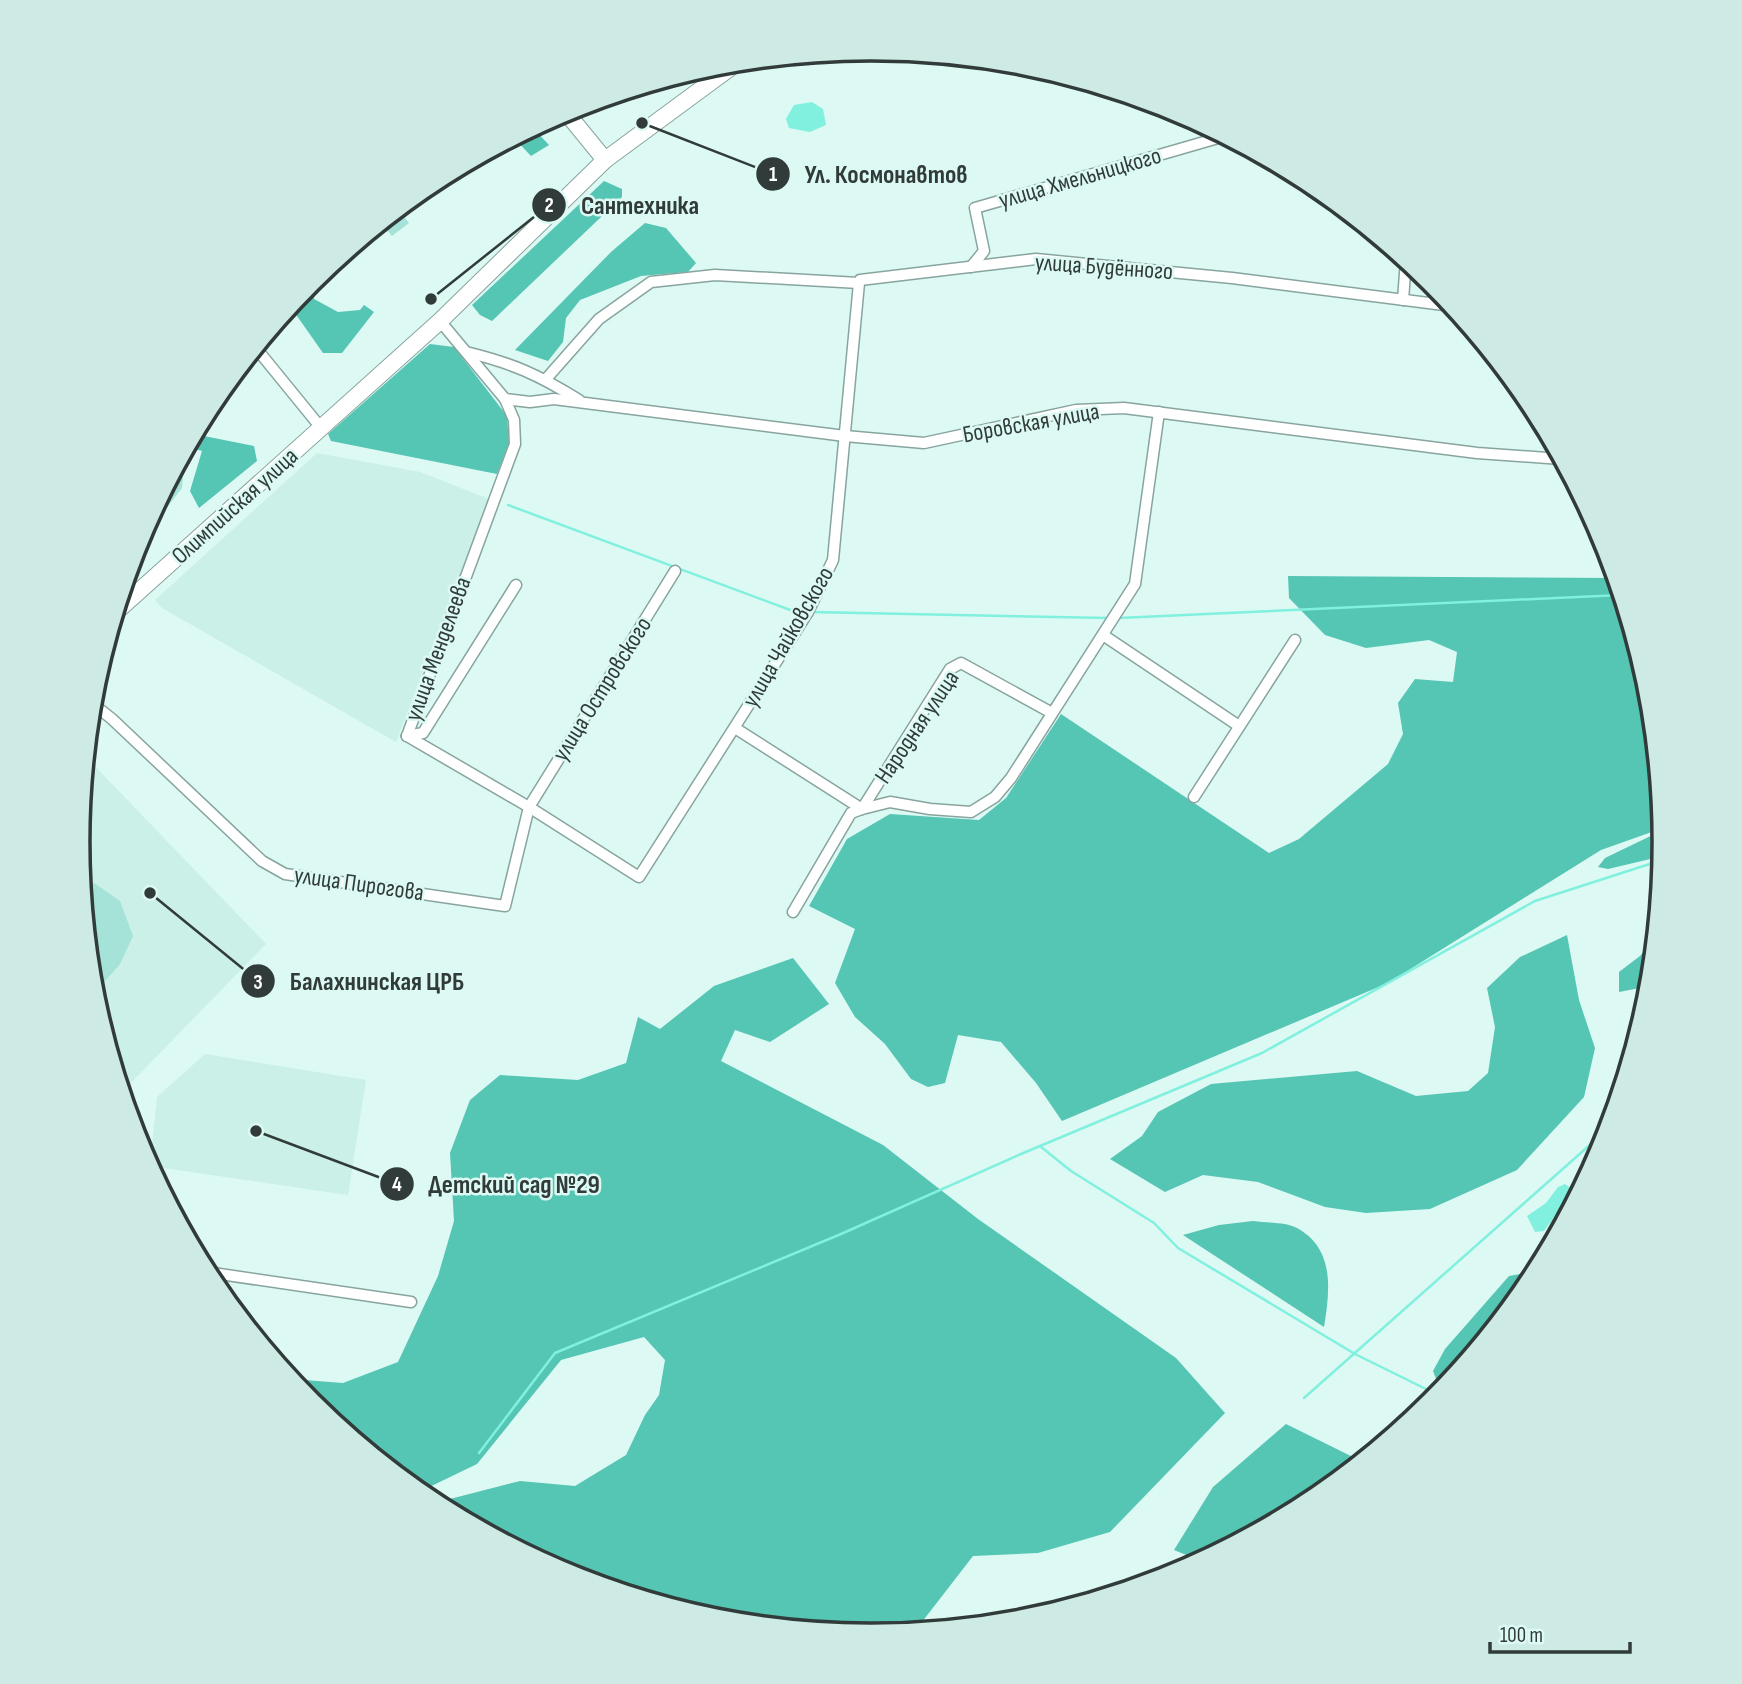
<svg xmlns="http://www.w3.org/2000/svg" width="1742" height="1684" font-family="'Sofia Sans Condensed',sans-serif">
<style>
.built{fill:#caf0e8}
.green{fill:#a5e2d7}
.forest{fill:#55c5b4}
.water{fill:#81f0de}
.lines{fill:none;stroke-linecap:round;stroke-linejoin:round}
.stream{stroke:#81f0de;stroke-width:2.5}
.street-casing{stroke:#88a49e;stroke-width:13}
.secondary-casing{stroke:#88a49e;stroke-width:18}
.street{stroke:#fff;stroke-width:10}
.secondary{stroke:#fff;stroke-width:16}
.labels{text-anchor:middle;dominant-baseline:central;stroke-width:5;stroke-linejoin:round;paint-order:stroke}
.street-label{font-size:24px;fill:#313c3a;stroke:#dcf9f4}
.rim{fill:none;stroke:#313c3a;stroke-width:3.5}
.leader{fill:none;stroke:#313c3a;stroke-width:2.5}
.callout-dot{fill:#313c3a;stroke:#dcf9f4;stroke-width:2.5}
.mark-label{font-size:21px;text-anchor:middle;font-weight:bold;fill:#fff}
.callout-label{font-size:26px;text-anchor:middle;font-weight:bold;fill:#313c3a;stroke:#dcf9f4;stroke-width:5;stroke-linejoin:round;paint-order:stroke}
</style>
<rect width="100%" height="100%" fill="#dcf9f4"/>
<g class="built">
<polygon points="317,453 420,472 489,499 396,742 162,608 155,600"/>
<polygon points="86,757 266,944 122,1092 93,996 78,842"/>
<polygon points="205,1054 366,1080 348,1195 150,1166 157,1097"/>
</g>
<g class="green">
<polygon points="398,209 409,223 392,236 381,223"/>
<polygon points="181,459 184,463 182,488 162,514 151,515"/>
<polygon points="94,883 120,901 133,936 120,964 93,995 83,893"/>
</g>
<g class="forest">
<polygon points="533,128 549,145 531,156 514,138"/>
<polygon points="604,181 622,189 622,197 492,321 480,315 472,305"/>
<polygon points="645,223 666,228 696,263 688,272 641,276 580,300 566,318 563,342 548,361 515,350 611,252"/>
<polygon points="312,280 314,299 338,312 360,310 364,305 374,312 342,353 323,353 290,306"/>
<polygon points="430,344 454,347 507,416 509,443 497,474 331,441 328,434"/>
<polygon points="194,434 254,446 257,461 199,508 190,491 202,451 187,447"/>
<polygon points="1288,576 1616,578 1649,688 1663,828 1601,850 1388,983 1062,1121 1036,1083 1001,1042 958,1035 945,1083 928,1087 911,1079 885,1044 855,1017 835,983 855,929 809,906 847,839 890,814 979,820 1006,798 1061,714 1269,853 1299,839 1388,764 1403,734 1398,703 1415,679 1453,682 1457,652 1429,640 1366,648 1325,635 1289,598"/>
<polygon points="1663,830 1663,856 1608,869 1598,867 1605,858"/>
<polygon points="1567,935 1579,1000 1595,1048 1584,1097 1517,1170 1430,1209 1366,1213 1325,1207 1258,1182 1203,1175 1165,1192 1110,1159 1142,1136 1158,1112 1211,1084 1357,1071 1416,1096 1468,1091 1488,1073 1495,1027 1487,988 1520,957"/>
<polygon points="1654,939 1650,984 1645,987 1619,992 1619,972 1640,956"/>
<polygon points="793,958 829,1004 770,1042 735,1030 721,1061 883,1145 978,1219 1176,1358 1225,1413 1110,1532 1038,1553 973,1556 915,1631 871,1635 716,1620 567,1574 442,1508 446,1500 520,1481 575,1486 626,1455 645,1415 659,1395 665,1360 644,1337 561,1360 477,1464 419,1492 310,1402 291,1379 343,1383 398,1362 438,1276 454,1221 450,1153 470,1100 500,1075 578,1080 626,1063 638,1017 660,1029 714,986"/>
<path d="M1253,1221C1266,1223 1286,1222 1297,1228C1335,1249 1330,1290 1324,1327L1183,1235L1219,1225Z"/>
<polygon points="1537,1271 1530,1283 1441,1392 1433,1371 1445,1349 1509,1276"/>
<polygon points="1286,1424 1361,1461 1311,1502 1201,1561 1174,1550 1213,1487"/>
</g>
<g class="water">
<polygon points="812,102 823,109 826,125 810,132 789,128 786,119 794,105"/>
<polygon points="1565,1184 1572,1189 1569,1204 1558,1212 1544,1231 1535,1232 1527,1216 1546,1203 1558,1187"/>
</g>
<g class="lines">
<g class="stream">
<polyline points="508,505 793,611 804,612"/>
<polyline points="811,612 1108,618"/>
<polyline points="1119,618 1621,595"/>
<polyline points="1040,1146 1071,1171 1154,1223 1178,1248 1355,1354 1438,1395"/>
<polyline points="1304,1398 1609,1128"/>
<polyline points="479,1453 555,1353 841,1234 1021,1154 1262,1053 1535,901 1662,860"/>
</g>
<defs>
<g id="street">
<polyline points="971,267 984,251 975,208 1225,136"/>
<polyline points="1403,300 1406,260"/>
<polyline points="440,321 505,399 530,402 554,399 845,436 924,443 1076,410 1124,408 1477,453 1561,459"/>
<polyline points="256,348 322,429"/>
<path d="M466,352C512,363 539,375 579,400"/>
<polyline points="546,379 599,319 651,282 715,275 859,283 860,280 1036,259 1232,278 1452,306"/>
<polyline points="1103,635 1239,726"/>
<polyline points="92,703 112,719 262,861 285,874 505,906 529,807 675,571"/>
<polyline points="735,728 862,809 890,802 930,809 971,812 995,797 1011,778 1135,584 1159,412"/>
<polyline points="407,736 529,807 639,877 808,612 833,560 859,283"/>
<polyline points="407,736 515,444 514,420 505,399"/>
<polyline points="407,736 423,733 516,585"/>
<polyline points="1194,797 1295,640"/>
<polyline points="793,912 851,813 862,809 950,669 961,663 1052,713"/>
<polyline points="206,1272 411,1302"/>
</g>
<g id="secondary">
<polyline points="565,111 605,160"/>
<polyline points="117,611 440,321 605,160 738,62"/>
</g>
</defs>
<use href="#street" class="street-casing"/>
<use href="#secondary" class="secondary-casing"/>
<use href="#street" class="street"/>
<use href="#secondary" class="secondary"/>
</g>
<g class="labels">
<g class="street-label">
<text transform="translate(1080 178) rotate(-16)">улица Хмельницкого</text>
<text transform="translate(1104 267) rotate(4)">улица Будённого</text>
<text transform="translate(1031 423) rotate(-10)">Боровская улица</text>
<text transform="translate(235 506) rotate(-42)">Олимпийская улица</text>
<text transform="translate(788 637) rotate(-60)">улица Чайковского</text>
<text transform="translate(438 649) rotate(-70)">улица Менделеева</text>
<text transform="translate(602 689) rotate(-58)">улица Островского</text>
<text transform="translate(917 727) rotate(-56)">Народная улица</text>
<text transform="translate(359 884) rotate(8)">улица Пирогова</text>
</g>
</g>
<path d="M0 0H1742V1684H0ZM90 842a781 781 0 1 1 1562 0a781 781 0 1 1-1562 0Z" fill="#ceeae5" fill-rule="evenodd"/>
<path class="rim" d="M90 842a781 781 0 1 1 1562 0a781 781 0 1 1-1562 0Z"/>
<path class="leader" d="M642 123L773 174M431 299L549 205M150 893L258 981M256 1131L397 1184"/>
<g class="callout-dot">
<circle cx="642" cy="123" r="7"/>
<circle cx="431" cy="299" r="7"/>
<circle cx="150" cy="893" r="7"/>
<circle cx="256" cy="1131" r="7"/>
<circle cx="773" cy="174" r="18"/>
<circle cx="549" cy="205" r="18"/>
<circle cx="258" cy="981" r="18"/>
<circle cx="397" cy="1184" r="18"/>
</g>
<g class="mark-label">
<text x="773" y="181">1</text>
<text x="549" y="212">2</text>
<text x="258" y="989">3</text>
<text x="397" y="1191">4</text>
</g>
<g class="callout-label">
<text x="886" y="183">Ул. Космонавтов</text>
<text x="640" y="214">Сантехника</text>
<text x="377" y="990">Балахнинская ЦРБ</text>
<text x="514" y="1193">Детский сад №29</text>
</g>
<path d="M1490 1642v10h140v-10" fill="none" stroke="#313c3a" stroke-width="3.5"/>
<text x="1500" y="1642" font-size="21" fill="#313c3a" stroke="#dcf9f4" stroke-width="5" paint-order="stroke">100 m</text>
</svg>
